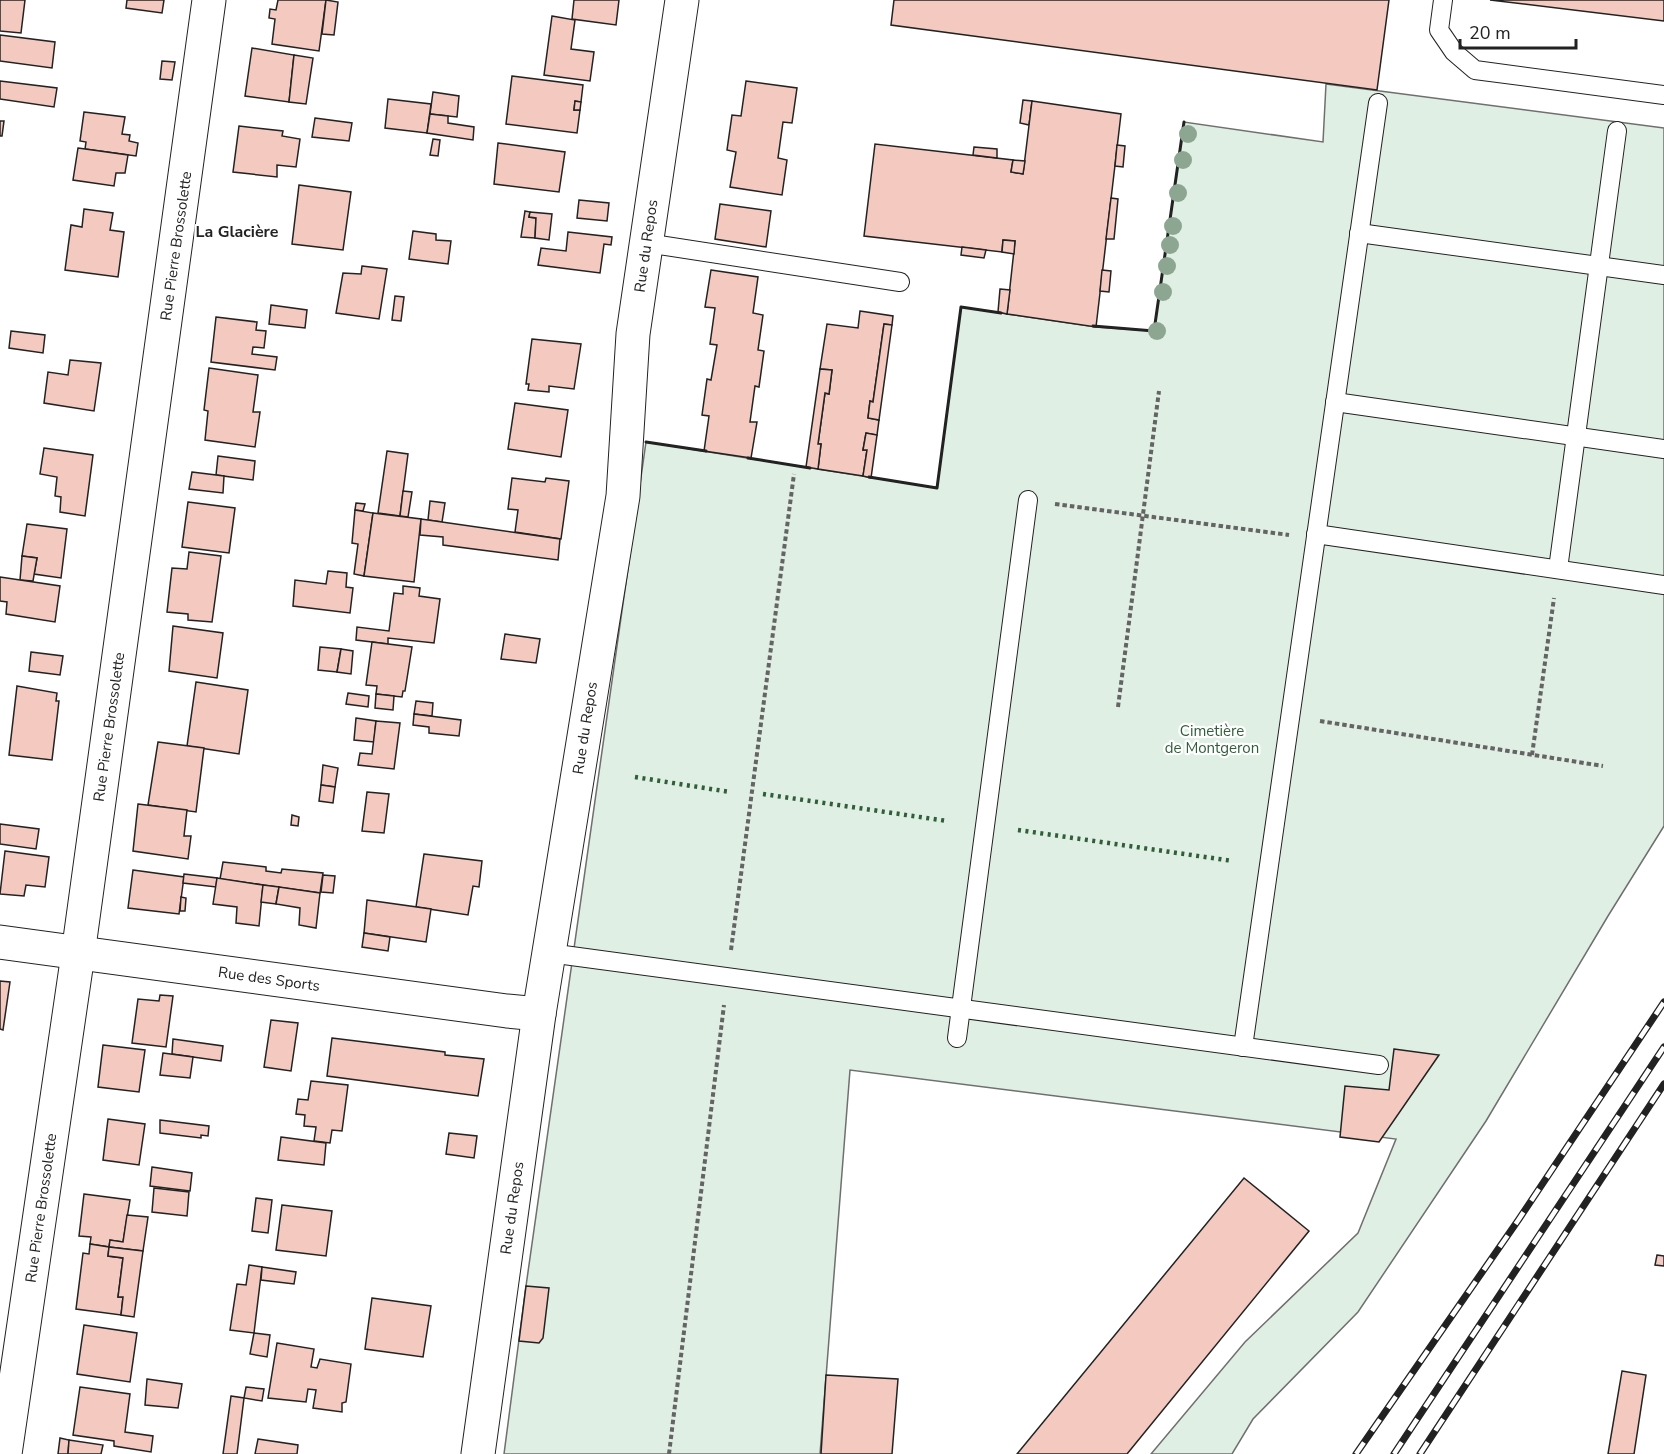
<svg xmlns="http://www.w3.org/2000/svg" width="1664" height="1454" font-family="'Nunito Sans',sans-serif">
<style>
.green{fill:#e0efe3;stroke:#6f6f6f;stroke-width:1.5}
.building{fill:#f3c9c0;stroke:#222;stroke-width:1.5}
.lines{fill:none;stroke-linecap:round;stroke-linejoin:round}
.lane-casing{stroke:#222;stroke-width:20}
.street-casing{stroke:#222;stroke-width:35}
.path{stroke:#646464;stroke-width:4;stroke-dasharray:4.5 3;stroke-linecap:butt}
.lane{stroke:#fff;stroke-width:18}
.street{stroke:#fff;stroke-width:33}
.rail-casing{stroke:#222;stroke-width:7}
.rail{stroke:#fff;stroke-width:4.5;stroke-dasharray:14;stroke-linecap:butt}
.hedge{stroke:#2f5e38;stroke-width:4.5;stroke-dasharray:3 4.5;stroke-linecap:butt}
.wall{stroke:#222;stroke-width:3}
.tree{fill:#8da692}
.labels{text-anchor:middle;dominant-baseline:central;stroke-width:4.5;stroke-linejoin:round;paint-order:stroke}
.street-label{font-size:15px;fill:#222;stroke:#fff}
.park-label{font-size:15px;fill:#2f5e38;stroke:#fff}
.neighbourhood-label{font-size:16px;font-weight:bold;fill:#222;stroke:#fff}
</style>
<rect width="100%" height="100%" fill="#fff"/>
<polygon class="green" points="1326,84 1664,128 1664,826 1608,916 1486,1121 1358,1312 1253,1419 1232,1454 1151,1454 1245,1342 1358,1233 1396,1139 850,1070 820,1454 504,1454 526,1286 646,442 937,488 961,307 1096,327 1154,331 1184,122 1323,142"/>
<g class="building">
<polygon points="0,0 25,0 21,33 0,31"/>
<polygon points="127,0 164,0 162,13 126,8"/>
<polygon points="278,0 326,0 319,51 272,44 275,19 269,18 270,9 276,10"/>
<polygon points="326,0 338,2 334,35 322,34"/>
<polygon points="574,0 619,0 616,25 572,19"/>
<polygon points="894,0 1389,0 1377,90 891,25"/>
<polygon points="1490,0 1664,0 1664,21"/>
<polygon points="552,16 575,20 571,49 594,52 590,81 544,75"/>
<polygon points="0,35 55,42 52,68 0,61"/>
<polygon points="252,48 294,55 289,102 245,96"/>
<polygon points="294,55 313,58 306,104 289,102"/>
<polygon points="162,61 175,62 172,80 160,79"/>
<polygon points="512,76 583,85 581,102 575,101 574,110 580,110 577,133 506,124"/>
<polygon points="0,81 57,88 54,107 0,99"/>
<polygon points="746,81 797,88 792,123 783,122 778,158 787,160 782,195 730,187 736,152 727,150 732,115 741,116"/>
<polygon points="433,92 459,96 457,117 430,114"/>
<polygon points="388,99 431,104 427,133 385,128"/>
<polygon points="1023,100 1032,101 1029,125 1020,123"/>
<polygon points="575,101 581,102 580,110 574,110"/>
<polygon points="1032,101 1121,114 1096,327 1007,314 1015,241 1003,240 1002,252 864,236 875,144 1013,160 1011,172 1023,174"/>
<polygon points="84,112 125,117 122,134 130,135 129,141 138,143 136,156 85,149 86,142 80,141"/>
<polygon points="430,114 448,116 448,123 474,127 473,140 427,133"/>
<polygon points="315,118 352,123 349,141 312,137"/>
<polygon points="0,121 4,121 2,136 0,136"/>
<polygon points="239,126 283,131 282,136 300,139 296,167 277,165 277,177 233,172"/>
<polygon points="433,139 440,140 438,156 430,155"/>
<polygon points="498,143 565,152 559,192 494,184"/>
<polygon points="1117,145 1125,146 1123,167 1115,166"/>
<polygon points="974,147 997,149 997,158 973,155"/>
<polygon points="78,148 128,155 125,173 116,173 114,186 73,180"/>
<polygon points="1013,160 1025,161 1023,174 1011,172"/>
<polygon points="299,185 351,192 343,250 292,244"/>
<polygon points="1111,198 1118,199 1114,239 1106,239"/>
<polygon points="579,200 609,203 607,221 577,218"/>
<polygon points="720,204 771,211 766,247 715,239"/>
<polygon points="84,209 113,213 110,230 124,232 118,277 65,270 71,225 82,227"/>
<polygon points="525,211 530,212 529,217 536,218 535,238 521,237"/>
<polygon points="530,212 552,214 549,240 535,238 536,218 529,217"/>
<polygon points="413,231 436,234 436,240 451,241 448,264 409,259"/>
<polygon points="568,232 612,237 611,245 604,244 600,273 538,265 541,248 566,251"/>
<polygon points="1003,240 1015,241 1014,254 1002,252"/>
<polygon points="962,247 986,250 984,258 961,255"/>
<polygon points="362,266 387,269 379,319 336,313 343,273 361,274"/>
<polygon points="711,270 758,277 753,313 763,315 758,350 764,351 759,387 755,386 750,422 757,422 751,458 704,451 709,416 702,415 707,379 711,380 717,345 710,344 715,308 705,307"/>
<polygon points="1102,270 1111,271 1109,292 1100,291"/>
<polygon points="1000,289 1010,290 1007,314 998,312"/>
<polygon points="395,296 404,297 401,321 392,320"/>
<polygon points="271,305 307,310 305,328 269,324"/>
<polygon points="860,311 893,316 892,325 884,324 873,402 870,401 868,418 879,420 877,435 866,433 863,450 867,450 863,476 818,469 821,444 818,444 825,393 829,394 832,370 820,369 827,324 858,328"/>
<polygon points="216,317 257,322 256,330 266,331 264,348 253,347 252,354 277,357 275,370 211,362"/>
<polygon points="884,324 892,325 879,420 868,418 870,401 873,402"/>
<polygon points="11,331 45,335 43,353 9,348"/>
<polygon points="532,339 581,344 574,389 549,386 549,392 528,390 529,384 526,384"/>
<polygon points="70,360 101,363 94,411 44,403 48,372 68,375"/>
<polygon points="209,368 258,375 253,412 260,412 255,447 205,440 208,411 204,410"/>
<polygon points="820,369 832,370 829,394 825,393 818,444 821,444 818,469 806,467"/>
<polygon points="515,403 568,410 561,457 508,449"/>
<polygon points="866,433 877,435 871,478 863,476 867,450 863,450"/>
<polygon points="44,448 93,455 85,516 60,512 61,497 55,496 57,477 40,474"/>
<polygon points="387,451 408,454 400,516 378,513"/>
<polygon points="218,456 255,461 253,480 216,475"/>
<polygon points="192,472 224,476 223,493 189,489"/>
<polygon points="512,478 545,482 546,478 569,481 561,539 515,532 518,510 508,509"/>
<polygon points="403,491 412,492 408,517 400,516"/>
<polygon points="430,501 445,503 442,522 428,520"/>
<polygon points="188,502 235,508 229,553 182,547"/>
<polygon points="356,503 365,504 363,511 355,510"/>
<polygon points="355,510 373,513 364,576 354,574 358,544 352,543"/>
<polygon points="373,513 421,519 414,582 364,576"/>
<polygon points="421,519 560,539 558,560 443,545 443,537 420,535"/>
<polygon points="27,524 67,529 61,578 34,574 37,558 22,556"/>
<polygon points="189,552 221,556 212,622 188,620 188,614 167,612 172,568 187,569"/>
<polygon points="22,556 37,558 33,581 20,580"/>
<polygon points="328,571 347,573 346,587 353,588 350,613 293,606 295,580 326,584"/>
<polygon points="0,577 60,586 55,622 6,614 7,602 0,601"/>
<polygon points="403,586 420,588 419,596 440,599 434,643 388,638 388,644 356,640 357,627 389,631 394,593 403,594"/>
<polygon points="173,626 223,633 217,678 169,671"/>
<polygon points="505,634 540,639 536,663 501,659"/>
<polygon points="372,642 412,647 405,691 403,691 402,697 376,694 377,686 366,685"/>
<polygon points="320,647 341,649 337,672 318,670"/>
<polygon points="341,649 353,651 351,674 337,672"/>
<polygon points="31,652 63,656 60,675 29,671"/>
<polygon points="196,682 248,690 239,754 187,746"/>
<polygon points="17,686 57,693 56,701 59,701 52,760 9,755"/>
<polygon points="348,693 369,696 368,707 346,704"/>
<polygon points="376,694 394,696 393,710 375,708"/>
<polygon points="416,701 433,703 432,716 414,714"/>
<polygon points="414,714 461,720 459,736 429,733 429,727 413,725"/>
<polygon points="356,718 376,721 374,742 354,740"/>
<polygon points="376,721 400,723 394,769 358,765 360,753 372,754"/>
<polygon points="158,742 204,748 196,812 148,805"/>
<polygon points="323,765 338,768 335,787 321,785"/>
<polygon points="321,785 335,787 333,803 319,801"/>
<polygon points="367,792 389,794 384,833 362,831"/>
<polygon points="138,804 187,810 184,836 191,836 188,859 133,851"/>
<polygon points="292,815 299,817 298,826 291,825"/>
<polygon points="0,824 39,829 36,849 0,844"/>
<polygon points="5,851 49,857 45,887 26,885 24,896 0,894"/>
<polygon points="424,854 482,861 479,887 473,886 468,915 416,907"/>
<polygon points="223,862 266,867 266,871 281,873 282,869 323,873 320,893 220,879"/>
<polygon points="133,870 184,877 179,914 128,908"/>
<polygon points="184,874 217,878 216,887 183,883"/>
<polygon points="323,875 335,876 333,893 321,892"/>
<polygon points="217,878 263,885 259,926 236,923 237,907 213,904"/>
<polygon points="263,885 279,887 276,904 261,902"/>
<polygon points="279,887 320,893 316,928 299,925 300,908 276,904"/>
<polygon points="181,897 186,898 185,911 180,911"/>
<polygon points="367,900 431,909 426,942 364,933"/>
<polygon points="364,933 390,937 388,951 362,947"/>
<polygon points="0,981 10,982 3,1030 0,1029"/>
<polygon points="160,995 173,996 166,1047 132,1043 138,999 159,1001"/>
<polygon points="271,1020 298,1023 291,1071 264,1067"/>
<polygon points="332,1038 445,1052 445,1055 484,1059 478,1096 327,1076"/>
<polygon points="173,1039 223,1046 221,1061 172,1054"/>
<polygon points="103,1045 145,1050 139,1092 98,1087"/>
<polygon points="1394,1049 1439,1055 1379,1142 1340,1137 1345,1086 1389,1090"/>
<polygon points="163,1053 193,1057 190,1078 160,1075"/>
<polygon points="311,1081 348,1085 342,1131 332,1130 330,1143 314,1141 316,1127 304,1126 305,1115 296,1114 298,1099 308,1100"/>
<polygon points="108,1119 145,1124 139,1165 103,1160"/>
<polygon points="160,1120 209,1126 208,1136 201,1135 201,1138 160,1133"/>
<polygon points="449,1133 477,1136 474,1158 446,1154"/>
<polygon points="281,1137 326,1143 324,1165 278,1160"/>
<polygon points="152,1167 192,1173 190,1191 150,1186"/>
<polygon points="1244,1178 1309,1231 1127,1454 1017,1454"/>
<polygon points="154,1188 189,1192 187,1216 152,1212"/>
<polygon points="84,1194 130,1200 123,1242 110,1240 109,1247 90,1244 91,1237 79,1236"/>
<polygon points="256,1198 272,1200 268,1233 252,1231"/>
<polygon points="282,1205 332,1211 326,1256 276,1250"/>
<polygon points="127,1215 148,1217 143,1251 109,1247 110,1240 123,1242"/>
<polygon points="90,1244 109,1247 108,1256 123,1258 118,1297 123,1297 121,1315 76,1309 83,1253 89,1254"/>
<polygon points="109,1247 143,1251 134,1317 121,1315 123,1297 118,1297 123,1258 108,1256"/>
<polygon points="1657,1255 1664,1256 1664,1266 1655,1265"/>
<polygon points="249,1265 262,1267 254,1333 230,1330 237,1284 246,1285"/>
<polygon points="262,1267 296,1272 294,1284 261,1280"/>
<polygon points="526,1286 549,1288 543,1338 539,1343 519,1341"/>
<polygon points="372,1298 431,1306 423,1357 365,1349"/>
<polygon points="84,1325 137,1333 130,1382 77,1374"/>
<polygon points="254,1333 270,1335 267,1357 250,1354"/>
<polygon points="277,1343 314,1349 311,1367 317,1368 320,1359 351,1364 346,1402 342,1403 342,1412 313,1408 316,1390 308,1389 306,1402 268,1398"/>
<polygon points="1622,1371 1646,1375 1634,1454 1608,1454"/>
<polygon points="826,1375 898,1379 892,1454 821,1454"/>
<polygon points="147,1379 182,1384 178,1408 145,1405"/>
<polygon points="80,1387 130,1394 125,1432 153,1436 151,1452 114,1446 114,1441 73,1435"/>
<polygon points="246,1387 264,1389 262,1401 244,1398"/>
<polygon points="231,1396 244,1398 237,1454 223,1454"/>
<polygon points="60,1438 69,1440 68,1454 58,1454"/>
<polygon points="258,1439 298,1445 297,1454 255,1454"/>
<polygon points="69,1440 103,1445 101,1454 68,1454"/>
</g>
<g class="lines">
<defs>
<g id="lane">
<polyline points="1443,0 1439,30 1454,52 1475,70 1664,95"/>
<polyline points="1359,233 1664,275"/>
<polyline points="646,243 900,282"/>
<polyline points="1335,402 1664,449"/>
<polyline points="1316,534 1664,585"/>
<polyline points="1558,569 1617,131"/>
<polyline points="549,953 1379,1065"/>
<polyline points="957,1038 1028,500"/>
<polyline points="1243,1047 1378,103"/>
</g>
<g id="street">
<polyline points="0,942 507,1011 539,1014"/>
<polyline points="5,1454 78,954 209,0"/>
<polyline points="478,1454 539,1014 623,496 633,334 682,0"/>
</g>
</defs>
<use href="#lane" class="lane-casing"/>
<use href="#street" class="street-casing"/>
<g class="path">
<polyline points="1055,504 1289,535"/>
<polyline points="1118,707 1159,391"/>
<polyline points="1320,721 1603,766"/>
<polyline points="1532,755 1554,598"/>
<polyline points="731,950 794,474"/>
<polyline points="669,1454 724,1005"/>
</g>
<use href="#lane" class="lane"/>
<use href="#street" class="street"/>
<defs>
<g id="rail">
<polyline points="1356,1454 1519,1219 1664,1002"/>
<polyline points="1394,1454 1664,1047"/>
<polyline points="1420,1454 1664,1084"/>
</g>
</defs>
<use href="#rail" class="rail-casing"/>
<use href="#rail" class="rail"/>
<g class="hedge">
<polyline points="635,777 730,792"/>
<polyline points="763,794 947,821"/>
<polyline points="1018,830 1233,861"/>
</g>
<g class="wall">
<polyline points="1093,326 1154,331 1184,122"/>
<polyline points="646,442 706,451"/>
<polyline points="748,458 810,468"/>
<polyline points="869,477 937,488 961,307 1001,313"/>
</g>
</g>
<g class="tree">
<circle cx="1188" cy="134" r="9"/>
<circle cx="1183" cy="160" r="9"/>
<circle cx="1178" cy="193" r="9"/>
<circle cx="1173" cy="226" r="9"/>
<circle cx="1170" cy="245" r="9"/>
<circle cx="1167" cy="266" r="9"/>
<circle cx="1163" cy="292" r="9"/>
<circle cx="1157" cy="331" r="9"/>
</g>
<g class="labels">
<g class="street-label">
<text transform="translate(176 246) rotate(-82)">Rue Pierre Brossolette</text>
<text transform="translate(646 246) rotate(-82)">Rue du Repos</text>
<text transform="translate(109 727) rotate(-82)">Rue Pierre Brossolette</text>
<text transform="translate(585 728) rotate(-81)">Rue du Repos</text>
<text transform="translate(269 979) rotate(8)">Rue des Sports</text>
<text transform="translate(41 1208) rotate(-82)">Rue Pierre Brossolette</text>
<text transform="translate(512 1208) rotate(-82)">Rue du Repos</text>
</g>
<g class="park-label">
<text x="1212" y="731">Cimetière<tspan x="1212" dy="17">de Montgeron</tspan></text>
</g>
<g class="neighbourhood-label">
<text x="237" y="232">La Glacière</text>
</g>
</g>
<path d="M1460 39v9h116v-9" fill="none" stroke="#222222" stroke-width="3"/>
<text x="1469" y="39" font-size="18" fill="#222222" stroke="#ffffff" stroke-width="4.5" paint-order="stroke">20 m</text>
</svg>
